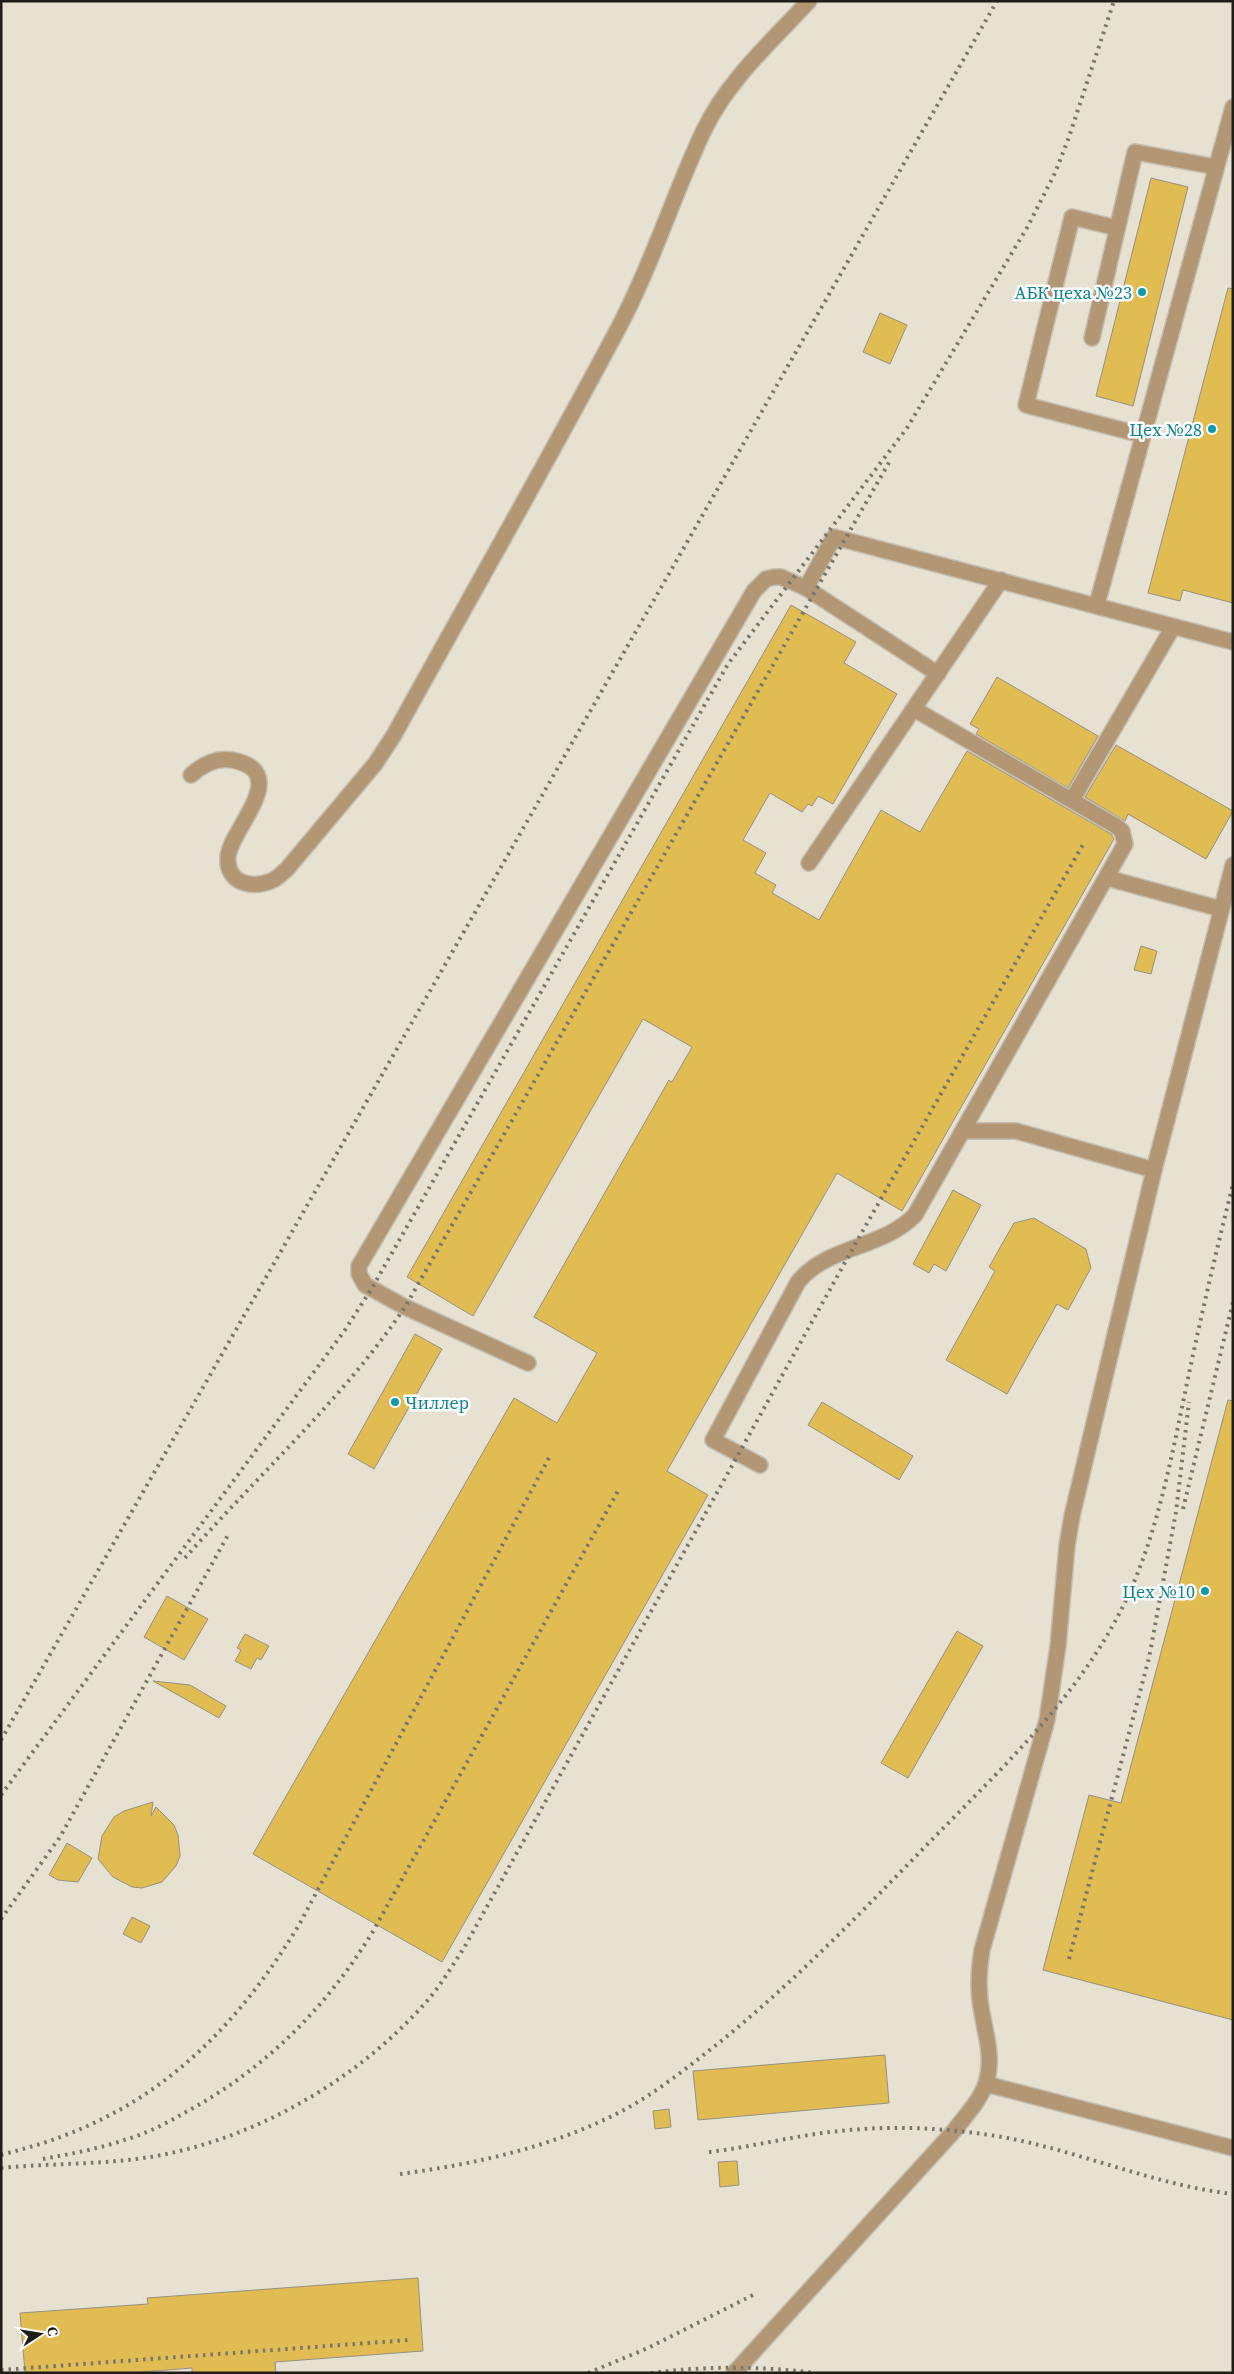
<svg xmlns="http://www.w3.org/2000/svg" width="1234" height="2374" font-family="'Source Serif 4',serif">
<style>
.building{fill:#e0bc53;stroke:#969183}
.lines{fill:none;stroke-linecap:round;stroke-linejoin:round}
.minor-casing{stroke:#c3beb0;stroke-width:18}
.minor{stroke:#b39674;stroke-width:15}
.rail{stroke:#79756b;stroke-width:4;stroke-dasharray:2.5 5;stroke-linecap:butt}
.culture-dot{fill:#0f9aa8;stroke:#fff;stroke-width:2}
.labels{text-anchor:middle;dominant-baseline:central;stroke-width:5;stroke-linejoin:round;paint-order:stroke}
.culture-label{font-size:18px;fill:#0d838f;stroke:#fff;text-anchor:end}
</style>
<rect width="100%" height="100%" fill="#e7e1d2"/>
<g class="building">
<polygon points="1151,178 1188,187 1133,406 1096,396"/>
<polygon points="1228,288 1233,289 1233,603 1183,590 1180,601 1148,593"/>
<polygon points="880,313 907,325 890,364 863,352"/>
<polygon points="791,605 856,642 844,663 897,694 833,804 818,796 812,806 808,804 802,812 770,793 743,840 766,853 755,873 776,885 772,893 819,920 881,810 920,832 967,751 1111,834 1114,839 902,1211 837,1173 667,1471 708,1495 442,1962 253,1854 514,1398 557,1423 597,1353 534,1317 669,1080 672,1082 692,1047 643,1019 473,1316 407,1277"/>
<polygon points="997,677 1098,736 1068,788 976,734 979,729 970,724"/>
<polygon points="1116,745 1233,811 1206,859 1128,814 1125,821 1085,797"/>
<polygon points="1141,946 1157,951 1151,974 1134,970"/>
<polygon points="953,1190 981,1205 946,1271 934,1264 929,1273 913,1264"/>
<polygon points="1034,1218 1086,1249 1091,1268 1068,1310 1057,1304 1007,1394 946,1360 995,1271 989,1267 1014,1223"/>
<polygon points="415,1334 442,1349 374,1469 348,1454"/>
<polygon points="1228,1400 1233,1401 1233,2020 1043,1970 1089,1795 1121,1803"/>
<polygon points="822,1402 913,1456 899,1480 808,1425"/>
<polygon points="167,1596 208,1619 184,1660 144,1637"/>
<polygon points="957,1631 983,1646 908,1778 881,1763"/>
<polygon points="245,1634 269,1646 261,1660 257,1658 251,1669 235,1661 241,1650 237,1648"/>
<polygon points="153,1681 190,1685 226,1706 219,1718"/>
<polygon points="153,1802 151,1816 156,1807 174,1825 178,1835 180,1856 176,1866 162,1882 142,1888 132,1887 113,1877 98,1859 102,1836 114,1817 124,1811"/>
<polygon points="67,1843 92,1858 78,1882 58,1880 49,1875"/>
<polygon points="132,1917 150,1926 141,1943 123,1934"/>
<polygon points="885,2055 889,2103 698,2120 693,2071"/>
<polygon points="669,2109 671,2127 655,2129 653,2111"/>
<polygon points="737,2161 739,2185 720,2187 718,2162"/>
<polygon points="418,2278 423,2351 275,2362 276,2373 192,2373 192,2368 130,2373 25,2373 20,2313 148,2304 147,2298"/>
</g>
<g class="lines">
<defs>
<g id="minor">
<polyline points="1117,228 1072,217 1026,405 1142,435"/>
<polyline points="1092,338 1135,152 1216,167"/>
<polyline points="806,588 834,537 1233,642"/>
<polyline points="1097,604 1233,107"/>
<path d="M191,775C202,765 215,757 232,760C294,772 230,829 228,857C226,883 251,889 271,881C277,879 282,873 287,869L375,764L394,735C469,599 547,463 620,325C653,262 674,193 704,130C728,80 772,41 809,1"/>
<polyline points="1072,800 1173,627"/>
<polyline points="809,863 1001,580"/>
<polyline points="1107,878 1221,909"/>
<polyline points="963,1131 1016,1131 1154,1170"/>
<polyline points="528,1363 405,1307 365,1285 359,1274 359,1266 754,591 766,579 774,577 781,577 806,588 938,674"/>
<path d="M760,1465L713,1440L798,1282C828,1245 882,1249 915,1215L1125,844L1122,831L1116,826L914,709"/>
<polyline points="986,2084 1233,2148"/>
<path d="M734,2373L954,2131C965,2116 980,2101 986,2083C995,2055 983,2028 980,2000C978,1983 979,1968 982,1950L1047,1720L1058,1646L1067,1546L1072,1516L1154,1170L1233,865"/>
</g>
</defs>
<use href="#minor" class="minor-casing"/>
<use href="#minor" class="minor"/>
<g class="rail">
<polyline points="1183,1509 1233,1302"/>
<path d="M185,1558C258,1475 343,1399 405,1307L891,459"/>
<polyline points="1,1740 997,1"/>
<polyline points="1,1795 345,1330 372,1288 728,664 907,428 1028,226 1055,173 1069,137 1114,1"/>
<polyline points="1,1919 60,1837 228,1535"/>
<polyline points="1069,1959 1149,1658 1176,1512 1189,1402"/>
<path d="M709,2152C753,2147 796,2135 840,2131C894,2125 948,2128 1002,2137C1080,2151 1154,2185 1233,2194"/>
<path d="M1,2155C22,2149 43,2144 63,2136C170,2096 241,2020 299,1925L551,1454"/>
<path d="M43,2159C70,2154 98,2149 124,2140C146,2134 167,2123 186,2112C265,2069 325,2009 372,1933L618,1491"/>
<path d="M1,2168C52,2163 105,2165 156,2156C257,2138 359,2079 427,2001C441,1985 452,1966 464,1948L853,1248L1085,841"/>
<path d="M400,2174C476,2164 552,2147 620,2112C651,2096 679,2074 706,2053C783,1993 851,1923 919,1853C997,1772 1085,1694 1131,1589C1159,1525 1172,1455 1186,1388C1200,1320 1216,1252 1233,1184"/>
<polyline points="1,2370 409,2340"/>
<polyline points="588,2373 648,2348 755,2294"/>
<path d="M651,2373C705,2366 760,2366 815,2373"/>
</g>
</g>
<g class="culture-dot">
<circle cx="1142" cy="292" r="5"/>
<circle cx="1212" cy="429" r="5"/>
<circle cx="395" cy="1402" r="5"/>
<circle cx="1205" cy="1591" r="5"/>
</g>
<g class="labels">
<g class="culture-label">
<text x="1132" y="292">АБК цеха №23</text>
<text x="1202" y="429">Цех №28</text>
<text x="405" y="1402" text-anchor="start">Чиллер</text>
<text x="1195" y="1591">Цех №10</text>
</g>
</g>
<rect width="1234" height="2374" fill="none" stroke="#1f1d17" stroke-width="5"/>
<g transform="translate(40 2334) rotate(78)" stroke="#ffffff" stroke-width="4" paint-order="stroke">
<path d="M0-4L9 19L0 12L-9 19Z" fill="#1f1d17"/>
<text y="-8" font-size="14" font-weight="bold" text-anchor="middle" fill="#1f1d17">С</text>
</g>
</svg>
